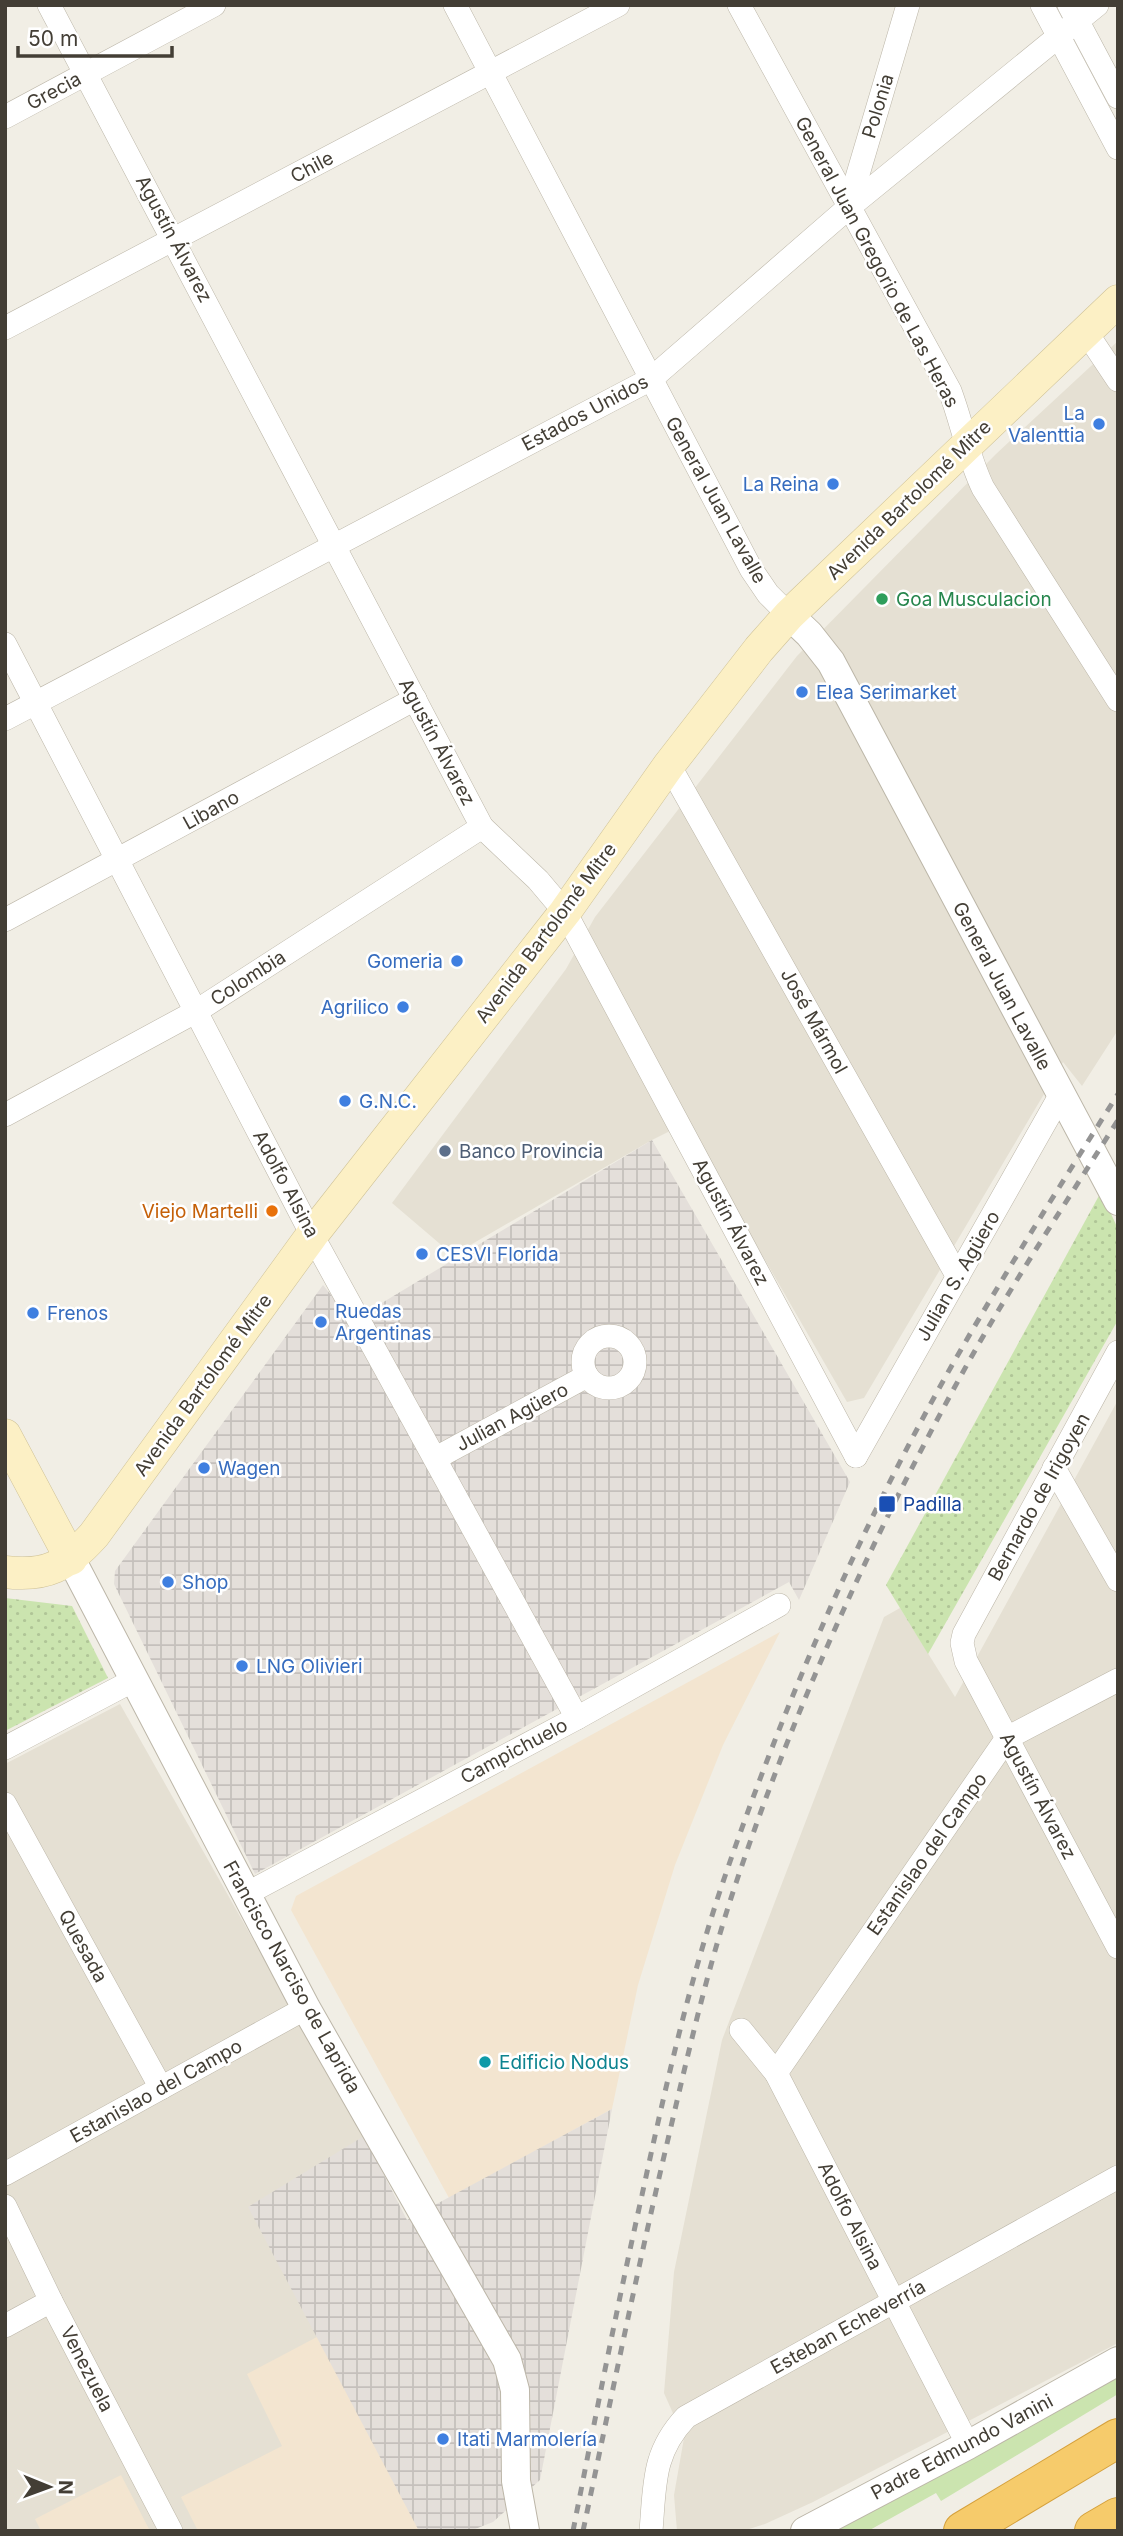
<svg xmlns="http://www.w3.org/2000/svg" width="1123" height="2536" font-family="Inter,sans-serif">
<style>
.residential{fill:#e5e0d3}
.commercial{fill:#f3e5d0}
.industrial{fill:url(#industrial-grid)}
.green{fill:#cbe4af}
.park{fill:url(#park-dots)}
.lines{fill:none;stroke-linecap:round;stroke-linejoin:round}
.minor-casing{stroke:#bcb6a8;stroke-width:24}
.tertiary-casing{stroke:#bcb6a8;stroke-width:30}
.secondary-casing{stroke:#cfc297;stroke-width:33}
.motorway-casing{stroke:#d5a03b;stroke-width:40}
.minor{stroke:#fff;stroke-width:23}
.tertiary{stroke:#fff;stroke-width:28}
.secondary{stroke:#fcf0c5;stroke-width:32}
.motorway{stroke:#f6cb6b;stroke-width:38}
.rail{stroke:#949494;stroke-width:5;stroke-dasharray:9 9;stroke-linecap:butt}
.shop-dot{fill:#3f7fe0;stroke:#fff;stroke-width:2.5}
.leisure-dot{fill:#2e9e5b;stroke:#fff;stroke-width:2.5}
.service-dot{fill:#5c6f8a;stroke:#fff;stroke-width:2.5}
.food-dot{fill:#e8710a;stroke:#fff;stroke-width:2.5}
.transit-dot{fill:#1a4fb4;stroke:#fff;stroke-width:2.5}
.culture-dot{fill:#0f9aa8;stroke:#fff;stroke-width:2.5}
.labels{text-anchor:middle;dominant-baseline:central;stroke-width:5;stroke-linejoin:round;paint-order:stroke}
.street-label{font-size:19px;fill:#433e35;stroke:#fff}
.shop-label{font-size:19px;fill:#366cbe;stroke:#fff;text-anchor:start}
.leisure-label{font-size:19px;fill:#27864d;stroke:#fff;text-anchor:start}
.service-label{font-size:19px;fill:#4e5e75;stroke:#fff;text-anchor:start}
.food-label{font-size:19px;fill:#c56008;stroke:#fff;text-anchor:end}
.transit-label{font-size:19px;fill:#164399;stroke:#fff;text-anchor:start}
.culture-label{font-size:19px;fill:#0d838f;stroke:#fff;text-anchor:start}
</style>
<defs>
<pattern id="industrial-grid" width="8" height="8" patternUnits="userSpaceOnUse" patternTransform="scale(1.75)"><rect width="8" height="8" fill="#e4dfda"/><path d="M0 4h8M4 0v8" fill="none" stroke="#c5c0bc"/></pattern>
<pattern id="park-dots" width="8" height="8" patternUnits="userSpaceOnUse" patternTransform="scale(1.75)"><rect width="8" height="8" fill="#cbe4af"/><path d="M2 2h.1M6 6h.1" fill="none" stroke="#b0c597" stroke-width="1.8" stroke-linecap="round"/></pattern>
</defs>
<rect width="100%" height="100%" fill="#f1eee5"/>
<g class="residential">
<polygon points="1118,341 1118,1030 1082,1086 1063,1062 864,1398 847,1402 686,1123 652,1140 453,1255 392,1203 566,969 595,917 797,656 996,454"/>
<polygon points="1118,1400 1118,2343 813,2502 765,2524 743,2531 677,2531 674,2495 684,2438 664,2393 674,2272 722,2040 884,1617 900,1608 955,1697"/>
<polygon points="120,1704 364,2136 419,2531 5,2531 5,1764"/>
</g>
<g class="commercial">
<polygon points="780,1632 723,1745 675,1865 638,1985 612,2109 449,2198 291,1910 296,1896"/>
<polygon points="332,2329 428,2531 198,2531 181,2497 282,2446 247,2374"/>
<polygon points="121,2475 150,2531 41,2531 35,2519"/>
</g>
<g class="industrial">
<polygon points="652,1140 850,1482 799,1600 789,1582 255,1874 114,1584 115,1571 323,1285 352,1321"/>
<polygon points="612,2109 540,2480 493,2522 470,2531 419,2531 248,2207 364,2136 407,2220"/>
</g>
<polygon class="green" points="1118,2374 1118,2394 941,2501 936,2493 868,2531 829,2531"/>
<g class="park">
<polygon points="1101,1192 1118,1229 1118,1320 928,1654 886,1585"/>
<polygon points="5,1598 72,1606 108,1678 5,1731"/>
</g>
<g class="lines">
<defs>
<g id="minor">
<polyline points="49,5 482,827 538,880 565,912 856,1456"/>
<polyline points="455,5 751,569 768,594 789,615"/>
<path d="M739,5L950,391C962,423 968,457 983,488L1118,700"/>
<polyline points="1042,5 1118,148"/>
<polyline points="1069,5 1118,97"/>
<polyline points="5,117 214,5"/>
<polyline points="848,208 908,5"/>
<polyline points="5,328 618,5"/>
<polyline points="1086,332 1118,380"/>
<polyline points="5,644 312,1235 577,1718"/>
<polyline points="5,719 651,379 848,208 1097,5"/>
<polyline points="669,765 958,1277"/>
<polyline points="5,920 415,699"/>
<polyline points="5,1115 195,1012 482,827"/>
<circle cx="609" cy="1362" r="26"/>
<polyline points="1118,1352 964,1634 962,1643 966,1661 1118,1947"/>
<polyline points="856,1456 1060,1096"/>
<polyline points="436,1458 587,1376"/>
<polyline points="1054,1468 1118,1580"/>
<polyline points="5,1748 134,1680"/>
<polyline points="5,1804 161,2088"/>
<polyline points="246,1894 577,1718 779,1605"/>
<polyline points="741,2030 776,2073 968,2445"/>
<polyline points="776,2073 1007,1738 1118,1680"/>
<polyline points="5,2174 306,2008"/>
<polyline points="5,2206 51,2301 171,2531"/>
<polyline points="5,2326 51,2301"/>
<path d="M651,2531C655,2485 652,2453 686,2417L1118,2177"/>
</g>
<g id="tertiary">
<polyline points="789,615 809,634 831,662 1118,1201"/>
<polyline points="71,1559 306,2008 507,2360 515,2390 516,2481 525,2531"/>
<polyline points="805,2531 968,2445 1118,2361"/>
</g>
<g id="secondary">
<polyline points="5,1435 71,1559"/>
<path d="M5,1572C47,1577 66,1566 94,1535L312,1235L565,912L669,765L759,649L789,615L1118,301"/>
</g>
<g id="motorway">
<polyline points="963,2531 1118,2438"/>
<polyline points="1094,2531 1118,2517"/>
</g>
</defs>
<use href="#minor" class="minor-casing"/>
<use href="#tertiary" class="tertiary-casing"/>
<use href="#secondary" class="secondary-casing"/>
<use href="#motorway" class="motorway-casing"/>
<use href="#minor" class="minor"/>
<use href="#tertiary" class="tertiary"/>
<use href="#secondary" class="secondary"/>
<use href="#motorway" class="motorway"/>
<g class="rail">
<path d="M573,2531C595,2419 617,2307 642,2195C665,2089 689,1982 724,1879C784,1704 860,1528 951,1367C1004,1274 1061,1184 1118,1094"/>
<path d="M583,2531C611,2399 638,2266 669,2135C689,2050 708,1966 736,1883C794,1709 870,1542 958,1381C1007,1291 1064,1206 1118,1120"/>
</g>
</g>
<g class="shop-dot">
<circle cx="1099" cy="424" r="7"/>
<circle cx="833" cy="484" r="7"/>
<circle cx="802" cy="692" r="7"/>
<circle cx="457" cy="961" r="7"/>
<circle cx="403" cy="1007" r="7"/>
<circle cx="345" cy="1101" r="7"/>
<circle cx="422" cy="1254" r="7"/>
<circle cx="33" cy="1313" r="7"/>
<circle cx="321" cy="1322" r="7"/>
<circle cx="204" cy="1468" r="7"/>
<circle cx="168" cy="1582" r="7"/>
<circle cx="242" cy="1666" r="7"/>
<circle cx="443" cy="2439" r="7"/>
</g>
<circle class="leisure-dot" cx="882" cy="599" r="7"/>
<circle class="service-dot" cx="445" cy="1151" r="7"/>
<circle class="food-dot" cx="272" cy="1211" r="7"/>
<rect class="transit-dot" x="878" y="1495" width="18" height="18" rx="3.5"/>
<circle class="culture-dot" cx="485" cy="2062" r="7"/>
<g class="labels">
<g class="street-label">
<text transform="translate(54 91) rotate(-28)">Grecia</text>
<text transform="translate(878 106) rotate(-73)">Polonia</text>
<text transform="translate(312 167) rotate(-28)">Chile</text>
<text transform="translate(174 239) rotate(62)">Agustín Álvarez</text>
<text transform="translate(877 262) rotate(62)">General Juan Gregorio de Las Heras</text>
<text transform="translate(585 413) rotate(-28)">Estados Unidos</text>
<text transform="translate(716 500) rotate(61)">General Juan Lavalle</text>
<text transform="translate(909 500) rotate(-44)">Avenida Bartolomé Mitre</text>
<text transform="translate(437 742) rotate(62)">Agustín Álvarez</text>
<text transform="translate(211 810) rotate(-29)">Libano</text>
<text transform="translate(546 933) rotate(-53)">Avenida Bartolomé Mitre</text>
<text transform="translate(248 978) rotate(-33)">Colombia</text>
<text transform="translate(1002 986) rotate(62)">General Juan Lavalle</text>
<text transform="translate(814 1021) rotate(61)">José Mármol</text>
<text transform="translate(286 1184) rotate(62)">Adolfo Alsina</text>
<text transform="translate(731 1222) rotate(62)">Agustín Álvarez</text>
<text transform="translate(958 1276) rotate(-60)">Julian S. Agüero</text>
<text transform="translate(203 1385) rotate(-54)">Avenida Bartolomé Mitre</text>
<text transform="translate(512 1417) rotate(-28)">Julian Agüero</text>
<text transform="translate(1039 1497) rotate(-61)">Bernardo de Irigoyen</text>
<text transform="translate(514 1751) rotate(-28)">Campichuelo</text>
<text transform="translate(1038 1796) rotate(62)">Agustín Álvarez</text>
<text transform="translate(927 1854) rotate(-55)">Estanislao del Campo</text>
<text transform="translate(83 1946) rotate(61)">Quesada</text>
<text transform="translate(292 1977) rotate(61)">Francisco Narciso de Laprida</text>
<text transform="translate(156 2091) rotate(-29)">Estanislao del Campo</text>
<text transform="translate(850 2216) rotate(63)">Adolfo Alsina</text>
<text transform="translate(848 2327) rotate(-29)">Esteban Echeverría</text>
<text transform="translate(87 2369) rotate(63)">Venezuela</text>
<text transform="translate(962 2447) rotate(-28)">Padre Edmundo Vanini</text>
</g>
<g class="shop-label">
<text x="1085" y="413" text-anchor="end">La<tspan x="1085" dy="22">Valenttia</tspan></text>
<text x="819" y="484" text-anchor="end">La Reina</text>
<text x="816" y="692">Elea Serimarket</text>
<text x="443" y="961" text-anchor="end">Gomeria</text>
<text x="389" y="1007" text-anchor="end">Agrilico</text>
<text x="359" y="1101">G.N.C.</text>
<text x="436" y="1254">CESVI Florida</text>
<text x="335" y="1311">Ruedas<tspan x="335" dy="22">Argentinas</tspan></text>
<text x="47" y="1313">Frenos</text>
<text x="218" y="1468">Wagen</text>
<text x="182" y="1582">Shop</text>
<text x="256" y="1666">LNG Olivieri</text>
<text x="457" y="2439">Itati Marmolería</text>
</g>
<g class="leisure-label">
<text x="896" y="599">Goa Musculacion</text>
</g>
<g class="service-label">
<text x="459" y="1151">Banco Provincia</text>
</g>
<g class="food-label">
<text x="258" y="1211">Viejo Martelli</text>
</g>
<g class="transit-label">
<text x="903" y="1504">Padilla</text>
</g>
<g class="culture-label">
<text x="499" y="2062">Edificio Nodus</text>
</g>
</g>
<rect width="1123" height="2536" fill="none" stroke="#433e35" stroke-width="14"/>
<g transform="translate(49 2487) rotate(91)" stroke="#ffffff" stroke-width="5" paint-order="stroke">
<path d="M0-5L12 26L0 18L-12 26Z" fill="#433e35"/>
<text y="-10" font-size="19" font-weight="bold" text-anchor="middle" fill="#433e35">N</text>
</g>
<path d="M18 46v10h154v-10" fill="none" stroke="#433e35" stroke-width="3.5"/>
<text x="28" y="46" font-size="21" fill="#433e35" stroke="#ffffff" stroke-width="5" paint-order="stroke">50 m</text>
</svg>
